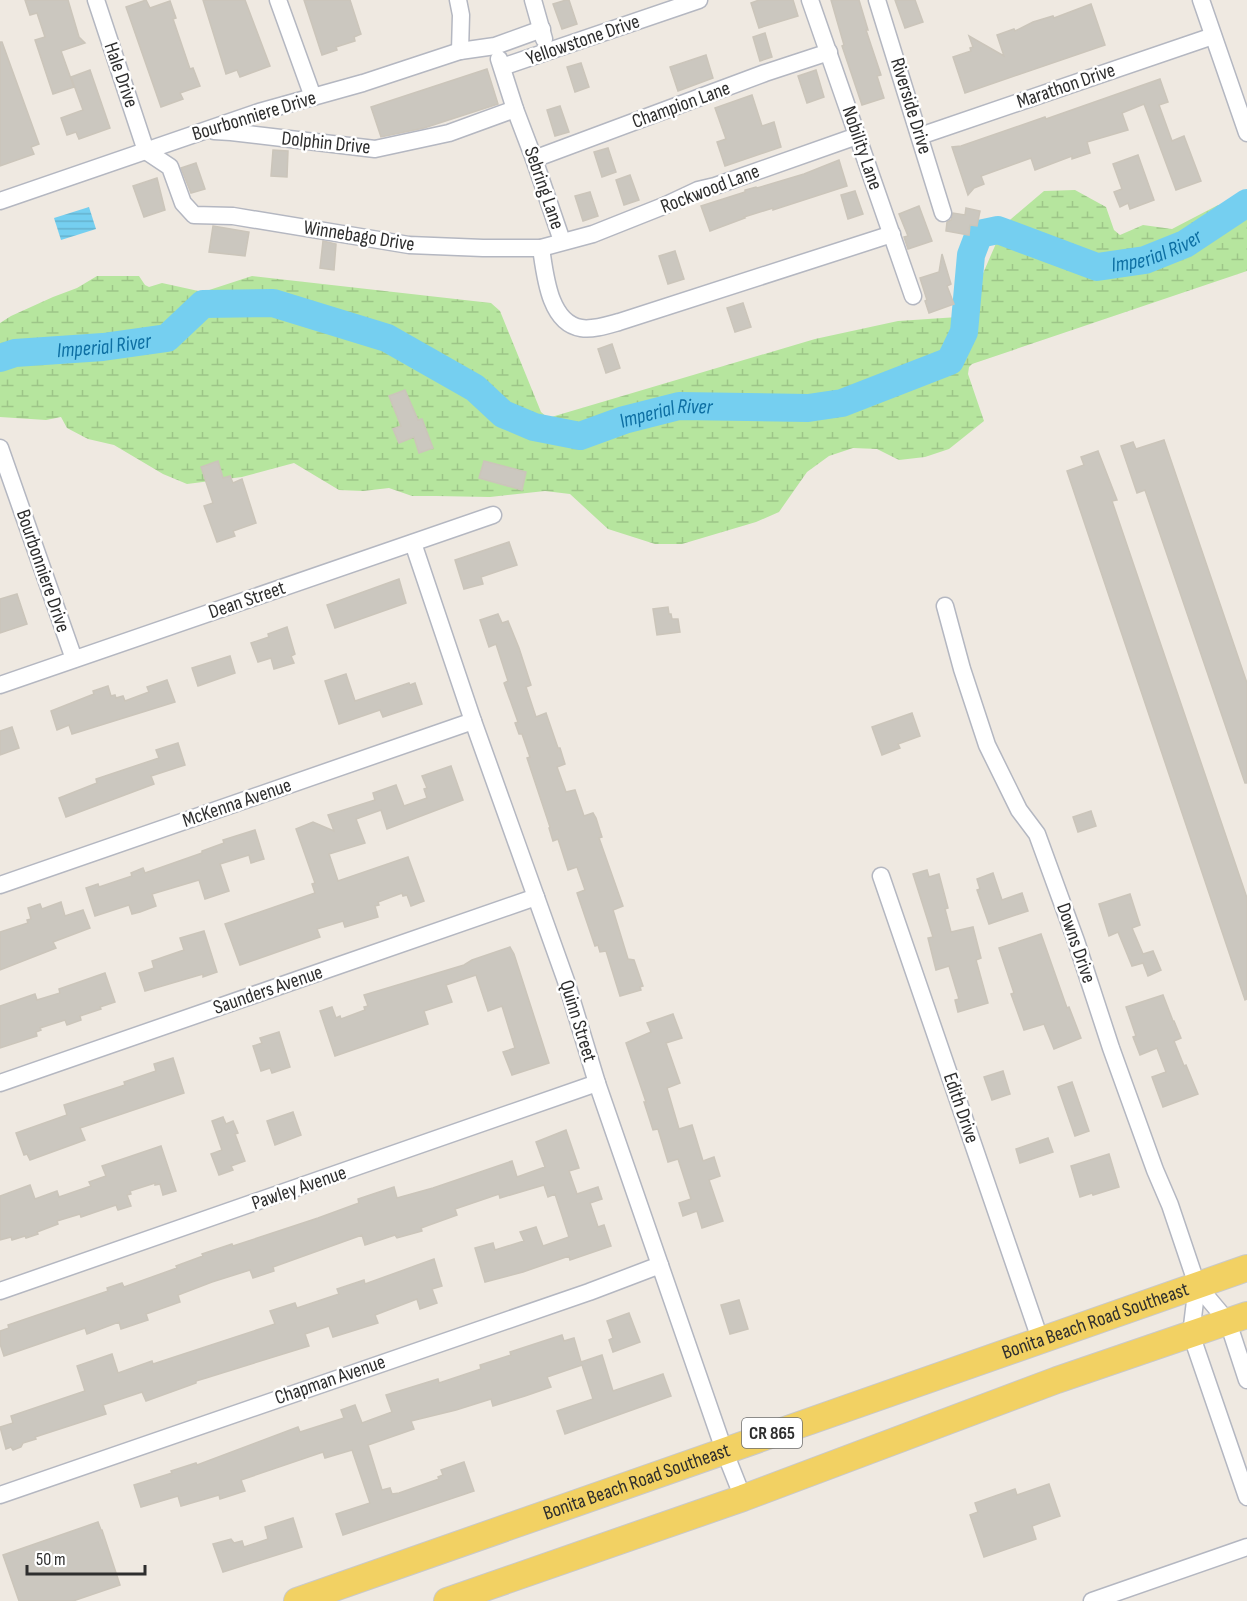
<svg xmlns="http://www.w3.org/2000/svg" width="1247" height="1601" font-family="'Sofia Sans Condensed',sans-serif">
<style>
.wetland{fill:url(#wetland-marsh)}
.water{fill:url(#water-rules)}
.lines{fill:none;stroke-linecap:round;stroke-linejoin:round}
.river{stroke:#75cff0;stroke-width:28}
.building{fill:#cbc7bf;stroke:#cbc5ba;stroke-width:1.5}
.minor-casing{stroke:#b4b7c1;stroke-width:19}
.primary-casing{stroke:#c9c9c9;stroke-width:28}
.minor{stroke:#fff;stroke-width:16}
.primary{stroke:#f2d163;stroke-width:26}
.labels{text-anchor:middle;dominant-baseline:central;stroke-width:5;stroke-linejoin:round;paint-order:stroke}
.shield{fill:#fff;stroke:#6d6d6d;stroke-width:1.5}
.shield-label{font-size:18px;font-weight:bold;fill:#2e2e2e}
.street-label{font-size:20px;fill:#2e2e2e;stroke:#fff}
.water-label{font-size:21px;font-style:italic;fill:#0d6fa3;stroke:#fff}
</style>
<defs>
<pattern id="wetland-marsh" width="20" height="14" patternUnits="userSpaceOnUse" patternTransform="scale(1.5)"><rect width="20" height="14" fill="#b6e59e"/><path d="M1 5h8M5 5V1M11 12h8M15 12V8" fill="none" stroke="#9dc588"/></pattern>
<pattern id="water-rules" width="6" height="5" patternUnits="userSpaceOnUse" patternTransform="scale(1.5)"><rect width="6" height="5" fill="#75cff0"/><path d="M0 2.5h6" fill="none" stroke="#66b2ce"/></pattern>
</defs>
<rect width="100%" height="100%" fill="#efe9e1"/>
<polygon class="wetland" points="1075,190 1106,207 1114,230 1120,235 1143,225 1172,229 1218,205 1247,205 1247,271 972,364 969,367 968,374 984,421 949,449 925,457 899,460 877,449 853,448 829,456 807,472 779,512 756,522 682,544 655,544 608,529 570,494 545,491 490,497 436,496 412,496 389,488 363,491 339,490 294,463 242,477 187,484 163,474 114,445 88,439 67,428 61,417 46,420 0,417 0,323 11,316 53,297 77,288 97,276 139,276 145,285 149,287 162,283 203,292 252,276 491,303 500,311 541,412 548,418 815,339 898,321 958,317 978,285 1004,225 1044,191"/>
<polygon class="water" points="89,207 96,229 61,240 54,218"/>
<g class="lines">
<path class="river" id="s1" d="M0,358L15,353L103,347L167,338L203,304L273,303L387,338L475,388L503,414L534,427L580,436L624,420L679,406L808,408L842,403L950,361L964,332L971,255L979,234L998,230L1097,267L1145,260L1185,244L1247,203"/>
</g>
<g class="building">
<polygon points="25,0 68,0 79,37 85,43 61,51 74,87 53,94 35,40 45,37 37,13 30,15"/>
<polygon points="146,0 150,8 170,1 176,18 173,19 190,69 193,68 200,86 180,93 183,99 161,107 126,7"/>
<polygon points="203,0 245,0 270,66 240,77 237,70 226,74"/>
<polygon points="304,0 350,0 361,34 354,37 355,41 336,47 337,50 322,55"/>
<polygon points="566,0 569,0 577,24 562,29 553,4"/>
<polygon points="759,0 793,0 798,16 759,28 751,3"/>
<polygon points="831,0 859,0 868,30 866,30 881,75 877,76 884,98 862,105 842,46 844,45"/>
<polygon points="895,0 915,0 923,22 905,28"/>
<polygon points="1091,4 1105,45 965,93 953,57 971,51 970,48 973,47 969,36 1004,56 997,35 1014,29 1015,31 1033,22 1053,16 1054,18"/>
<polygon points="765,33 772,57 760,61 753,37"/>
<polygon points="0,42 2,42 39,144 31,147 34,154 0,166"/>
<polygon points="706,55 713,78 678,91 670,67"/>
<polygon points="581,63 589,87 575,92 567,67"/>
<polygon points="487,69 498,104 424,128 381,137 371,107"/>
<polygon points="90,70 110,128 79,139 76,132 67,135 61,118 83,110 71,77"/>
<polygon points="816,70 824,97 807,103 798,76"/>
<polygon points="1160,79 1168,102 1159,105 1172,141 1184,136 1201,181 1176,190 1144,104 1122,113 1128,130 1087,142 1090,153 1072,159 1072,156 1035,170 1031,158 981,176 984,184 974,188 968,195 952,147 961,146 1045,117 1046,119"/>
<polygon points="752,95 762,126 774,122 781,147 725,166 717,142 726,139 715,108"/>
<polygon points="560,106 569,132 555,136 547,110"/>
<polygon points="608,148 616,172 602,177 594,152"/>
<polygon points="273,150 288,151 287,177 271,176"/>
<polygon points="1138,155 1154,200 1130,209 1128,203 1120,207 1114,192 1122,189 1113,164"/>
<polygon points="839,160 847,186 773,210 773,208 744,217 745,218 710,231 701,206 745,192 745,190 756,187 757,188 804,174"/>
<polygon points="196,163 205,189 191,193 181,168"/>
<polygon points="630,175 639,200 624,205 616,180"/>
<polygon points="157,178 165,210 144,217 133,186"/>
<polygon points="855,191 863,214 848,219 841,195"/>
<polygon points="590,192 598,216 583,221 575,196"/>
<polygon points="919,206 932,241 908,249 904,237 908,236 899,214"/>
<polygon points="966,208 980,211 977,226 970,225 969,235 946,231 947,222 951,220 953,213 965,215"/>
<polygon points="213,226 249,232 245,256 209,252"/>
<polygon points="323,241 336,244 334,270 320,268"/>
<polygon points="675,251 684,279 668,284 659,256"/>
<polygon points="942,254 951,284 947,286 954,304 929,313 925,301 927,300 920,278 939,272"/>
<polygon points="743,303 751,327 735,332 727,308"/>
<polygon points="612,344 620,368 606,373 598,349"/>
<polygon points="405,390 418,420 422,419 433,448 419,453 414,437 399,443 393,429 401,426 389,396"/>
<polygon points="1164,440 1247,683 1247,783 1245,783 1145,490 1137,493 1121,446 1133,442 1136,449"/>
<polygon points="1098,451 1117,500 1112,501 1247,898 1247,999 1245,1000 1067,471 1084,465 1081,457"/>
<polygon points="218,461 223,478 230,476 233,483 242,479 256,523 233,531 235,536 217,542 204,506 213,503 201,467"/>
<polygon points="484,461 526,472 522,490 479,478"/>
<polygon points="509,542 517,565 481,577 483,584 464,589 455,560"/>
<polygon points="399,579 406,603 335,628 327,605"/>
<polygon points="17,594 27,624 0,633 0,599"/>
<polygon points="668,607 669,614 671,614 672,619 678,619 680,632 657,635 653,609"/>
<polygon points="498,614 502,623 508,621 519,648 531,685 526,687 536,717 546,713 558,748 560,748 565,764 557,767 566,792 575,790 584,816 593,813 596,818 602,837 599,838 623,906 613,910 628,959 634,960 643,986 640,987 641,990 620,996 606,951 600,952 598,945 595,946 577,893 585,890 577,867 568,870 558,839 553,841 549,828 550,827 527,758 530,757 522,734 519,734 515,723 518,722 504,683 508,681 496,644 489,647 480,620"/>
<polygon points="287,627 295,654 291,656 294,663 274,669 271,658 258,662 251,643 269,637 268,634"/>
<polygon points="230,656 235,673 198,686 192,668"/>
<polygon points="346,674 355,701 409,683 410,685 415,683 422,704 383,717 380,710 339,724 325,681"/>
<polygon points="167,680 175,702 72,734 69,725 57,730 51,711 94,694 93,691 108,686 111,696 115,695 116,698 123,696 125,701 149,692 147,687"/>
<polygon points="912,713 920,736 898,744 900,748 882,755 872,727"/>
<polygon points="12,727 19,748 0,755 0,731"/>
<polygon points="178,743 185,765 151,776 154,784 66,817 59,798 97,783 96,779 159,758 156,750"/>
<polygon points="451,766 463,800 387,829 381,810 356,819 365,843 329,854 338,881 408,857 424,901 411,906 407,895 403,896 402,893 378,902 379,905 375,906 378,917 345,927 343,921 317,929 320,937 240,965 225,924 315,893 312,884 315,883 296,829 313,822 334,831 328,815 375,800 373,793 396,785 404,806 427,798 424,789 427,788 422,776"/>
<polygon points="1091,811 1096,826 1078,832 1073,817"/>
<polygon points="255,830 264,859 251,863 249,855 220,864 229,891 205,899 199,880 152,894 156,906 140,912 132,914 129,905 95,916 86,888 98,884 99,887 132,876 131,873 143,868 145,873 202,853 202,851 224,843 223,840"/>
<polygon points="927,870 929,877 939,874 948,908 945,909 951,932 973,927 981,958 976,960 988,1003 958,1012 955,1000 959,999 949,966 936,970 928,938 933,937 913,874"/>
<polygon points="993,873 1002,900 1022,893 1028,911 989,924 977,890 980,889 977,879"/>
<polygon points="1130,894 1140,925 1132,928 1143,954 1153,951 1161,970 1148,976 1143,963 1132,966 1118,932 1109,936 1099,904"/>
<polygon points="61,902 65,916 83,910 90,928 53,942 56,948 0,970 0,932 28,923 27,920 31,919 28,908 40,904 42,909"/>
<polygon points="204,931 217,972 203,977 203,974 145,991 139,973 154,968 152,961 184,950 180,938"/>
<polygon points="1041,934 1067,1008 1069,1007 1081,1038 1054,1049 1044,1024 1024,1030 1011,994 1014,993 999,948"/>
<polygon points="510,947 514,954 549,1063 512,1075 503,1052 515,1048 502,1006 488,1011 476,975 446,985 452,1002 424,1011 428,1024 335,1056 320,1011 332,1007 336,1018 340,1016 341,1019 365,1010 364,1007 368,1006 364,995 464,965 472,960"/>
<polygon points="105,973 115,1002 100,1007 101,1009 80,1016 81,1020 67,1025 65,1020 40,1028 41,1030 36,1032 37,1036 0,1048 0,1006 35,994 37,1000 60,993 59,989"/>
<polygon points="1163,995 1173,1021 1174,1021 1181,1038 1174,1041 1184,1066 1186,1065 1198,1094 1163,1107 1152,1077 1166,1072 1157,1048 1140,1055 1133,1037 1136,1036 1126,1007"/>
<polygon points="673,1014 682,1038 666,1043 680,1083 667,1088 679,1129 692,1125 703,1161 714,1157 720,1176 709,1180 723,1221 702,1228 697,1211 683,1216 679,1203 691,1199 678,1159 668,1162 658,1129 653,1130 644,1102 646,1102 626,1043 651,1032 647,1023"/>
<polygon points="279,1032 290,1067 272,1073 270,1068 261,1071 253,1046 262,1043 260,1038"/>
<polygon points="173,1058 184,1093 80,1128 85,1140 30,1160 27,1154 24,1155 16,1133 67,1115 64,1105 125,1085 124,1082 156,1071 154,1064"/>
<polygon points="1003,1071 1010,1094 992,1100 984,1077"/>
<polygon points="1072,1082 1089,1131 1075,1136 1058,1087"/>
<polygon points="293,1112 301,1135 275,1145 267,1121"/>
<polygon points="223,1117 226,1124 233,1121 238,1133 235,1134 245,1161 231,1166 233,1170 219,1175 211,1154 222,1150 212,1121"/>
<polygon points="566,1130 579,1168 569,1171 577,1194 598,1187 602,1199 590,1203 598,1227 604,1225 611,1246 570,1260 569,1256 523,1272 485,1282 475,1248 493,1243 495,1250 524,1241 520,1232 536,1227 543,1246 569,1237 555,1194 548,1197 544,1185 500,1198 499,1194 455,1209 457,1215 421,1228 422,1231 397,1238 395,1235 365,1245 362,1235 273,1267 274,1271 253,1278 250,1270 212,1282 178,1295 180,1302 146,1314 148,1320 121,1329 119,1322 87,1334 85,1328 4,1356 0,1344 0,1331 9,1328 8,1325 108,1291 107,1288 122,1283 124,1287 177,1268 176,1266 203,1256 202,1254 232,1244 233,1246 318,1218 359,1203 358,1199 394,1187 397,1198 433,1188 512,1161 517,1177 545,1167 536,1142"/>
<polygon points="1048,1138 1053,1152 1020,1163 1016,1149"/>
<polygon points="161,1146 176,1191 163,1195 160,1184 155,1185 155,1183 130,1191 131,1194 127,1195 131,1206 118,1210 116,1205 81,1217 80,1214 57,1221 58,1224 37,1232 38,1234 26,1238 25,1236 12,1240 11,1237 0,1240 0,1196 30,1185 35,1199 57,1191 59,1197 91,1186 89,1182 106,1176 102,1166"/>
<polygon points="1109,1154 1119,1187 1093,1195 1092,1193 1080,1197 1071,1166"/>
<polygon points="434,1259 442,1286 432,1289 437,1303 420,1309 417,1299 375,1315 378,1323 333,1337 329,1326 305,1334 309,1346 206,1378 196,1381 196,1383 146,1401 142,1392 103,1405 106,1414 35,1437 36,1439 23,1443 21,1447 13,1450 11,1447 6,1449 0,1427 13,1423 11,1416 85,1391 77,1366 112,1354 118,1373 152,1361 153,1364 275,1324 270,1311 295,1303 297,1308 339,1294 337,1289 364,1280 365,1284"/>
<polygon points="739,1300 748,1329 730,1334 721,1305"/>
<polygon points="629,1313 640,1342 613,1352 609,1340 613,1338 607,1321"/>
<polygon points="562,1335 564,1341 574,1338 581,1362 602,1355 613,1391 663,1374 671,1396 565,1434 557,1411 593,1399 582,1365 547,1377 551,1387 525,1396 493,1406 491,1399 456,1410 411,1421 414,1429 368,1445 382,1490 390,1488 392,1494 399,1493 439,1479 438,1477 443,1475 441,1470 464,1462 474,1491 343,1535 336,1514 370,1503 352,1450 325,1458 323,1452 241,1480 245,1491 220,1499 219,1495 181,1506 178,1496 141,1507 134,1485 172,1473 171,1471 196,1463 197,1465 298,1427 300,1432 344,1418 341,1410 355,1405 362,1423 392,1412 386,1395 438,1379 439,1383 481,1369 480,1365 511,1355 510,1352"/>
<polygon points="1049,1484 1060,1516 1032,1526 1036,1539 984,1557 970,1515 978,1512 975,1503 1015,1489 1017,1495"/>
<polygon points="293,1518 302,1547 223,1572 213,1544 231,1539 234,1543 242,1541 244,1547 268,1539 265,1527"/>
<polygon points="98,1522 101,1530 102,1530 120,1585 73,1601 19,1601 3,1555"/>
</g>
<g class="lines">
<defs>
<g id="minor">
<polyline points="96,0 146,151 170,167 183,203 194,215 233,216 409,245 483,248 541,248 593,234 666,205 698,190 715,186 857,136"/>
<polyline points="278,0 313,97"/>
<polyline points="458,0 461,15 460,51"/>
<polyline points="533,0 544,39"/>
<polyline points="810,0 913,296"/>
<polyline points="877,0 943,213"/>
<polyline points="1201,0 1247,133"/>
<polyline points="499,59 515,109 534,159 562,241"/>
<polyline points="502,67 699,0"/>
<polyline points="214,131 231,132 375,149 449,133 515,109"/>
<polyline points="920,136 1213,36"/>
<polyline points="534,159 765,73 829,52"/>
<polyline points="0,201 259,112 363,83 460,51 495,46 542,29"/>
<path d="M541,248C545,274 549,323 581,328C593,330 608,325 619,322L892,234"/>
<polyline points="0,448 74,659"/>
<polyline points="413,543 473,721 566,981 597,1083 724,1450 743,1498"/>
<polyline points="945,606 962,669 987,745 1019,810 1037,834 1076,941 1111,1048 1155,1170 1170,1205 1197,1285 1228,1322 1247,1380"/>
<polyline points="0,685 493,515"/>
<polyline points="881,876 1040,1339"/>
<polyline points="0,885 473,721"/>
<polyline points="0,1083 536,897"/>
<polyline points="1197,1285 1191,1334 1247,1497"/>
<polyline points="0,1291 597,1083"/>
<polyline points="0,1495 589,1292 660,1265"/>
<polyline points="1092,1601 1247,1547"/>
</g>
<g id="primary">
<path id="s2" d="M297,1601L1247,1268"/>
<polyline points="447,1601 743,1498 1057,1380 1247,1315"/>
</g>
</defs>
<use href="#minor" class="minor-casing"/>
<use href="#primary" class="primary-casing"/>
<use href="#minor" class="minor"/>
<use href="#primary" class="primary"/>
</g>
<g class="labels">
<rect class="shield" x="742" y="1418" width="60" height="30" rx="4.5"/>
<g class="shield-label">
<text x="772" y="1433">CR 865</text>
</g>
<g class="street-label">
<text transform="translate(583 40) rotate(-19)">Yellowstone Drive</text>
<text transform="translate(121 75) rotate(71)">Hale Drive</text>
<text transform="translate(1066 86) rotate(-19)">Marathon Drive</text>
<text transform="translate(681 105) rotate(-20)">Champion Lane</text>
<text transform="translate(911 106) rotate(73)">Riverside Drive</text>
<text transform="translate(254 116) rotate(-17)">Bourbonniere Drive</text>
<text transform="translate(326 143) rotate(6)">Dolphin Drive</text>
<text transform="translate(862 148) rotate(71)">Nobility Lane</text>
<text transform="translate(544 188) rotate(71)">Sebring Lane</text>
<text transform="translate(710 189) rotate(-21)">Rockwood Lane</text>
<text transform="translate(359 236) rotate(9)">Winnebago Drive</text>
<text transform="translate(43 571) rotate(71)">Bourbonniere Drive</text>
<text transform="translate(247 600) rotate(-19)">Dean Street</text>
<text transform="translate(237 803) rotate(-19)">McKenna Avenue</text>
<text transform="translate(1076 943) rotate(71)">Downs Drive</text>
<text transform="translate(268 990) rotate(-19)">Saunders Avenue</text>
<text transform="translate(578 1021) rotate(73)">Quinn Street</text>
<text transform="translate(961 1108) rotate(71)">Edith Drive</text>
<text transform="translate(299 1188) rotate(-19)">Pawley Avenue</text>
<text stroke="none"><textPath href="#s2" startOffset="846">Bonita Beach Road Southeast</textPath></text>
<text transform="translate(330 1380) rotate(-19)">Chapman Avenue</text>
<text stroke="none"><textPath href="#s2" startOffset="360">Bonita Beach Road Southeast</textPath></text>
</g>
<g class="water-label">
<text stroke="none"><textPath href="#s1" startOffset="1329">Imperial River</textPath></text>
<text stroke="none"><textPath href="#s1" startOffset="105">Imperial River</textPath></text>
<text stroke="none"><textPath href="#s1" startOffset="717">Imperial River</textPath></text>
</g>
</g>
<path d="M27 1565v9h118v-9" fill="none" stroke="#2e2e2e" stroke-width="3"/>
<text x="36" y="1565" font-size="18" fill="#2e2e2e" stroke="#ffffff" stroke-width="4.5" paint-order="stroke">50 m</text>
</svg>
